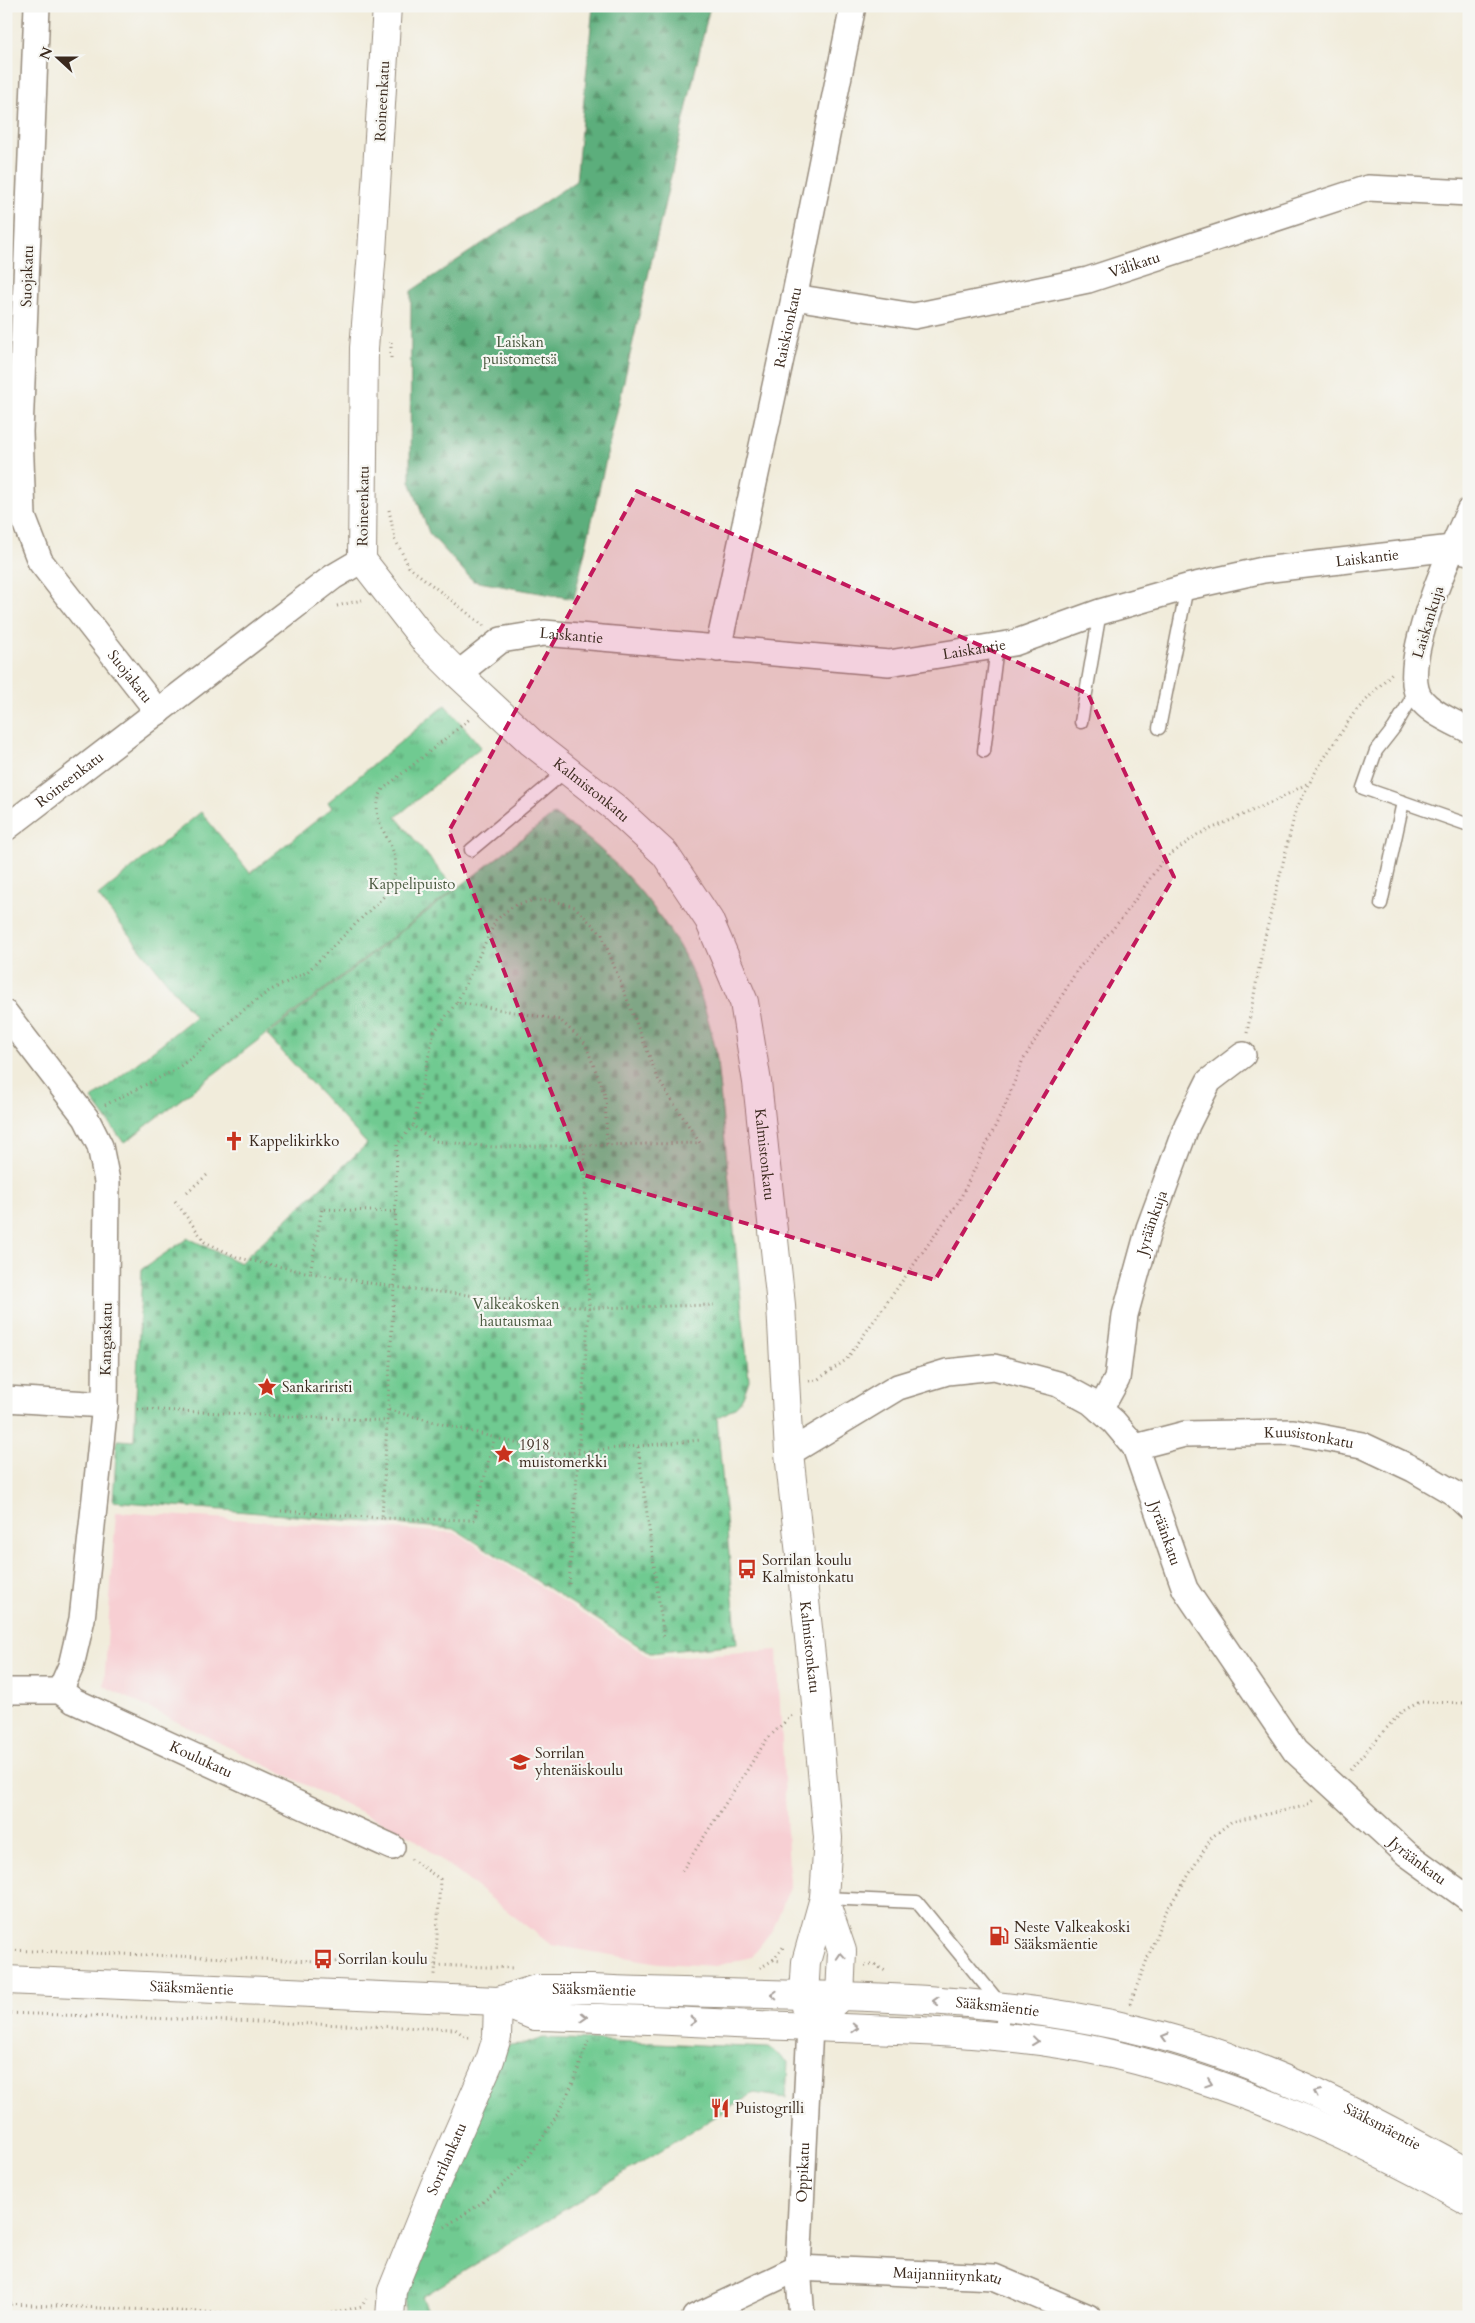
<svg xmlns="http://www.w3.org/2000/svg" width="1475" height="2323" font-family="Cardo,serif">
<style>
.built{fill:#f7cfd3}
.forest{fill:url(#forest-firs);stroke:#4c6c4c}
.cemetery{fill:url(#cemetery-stones);stroke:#567a58}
.park{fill:url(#park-tufts);stroke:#567a58}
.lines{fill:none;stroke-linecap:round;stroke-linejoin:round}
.lane-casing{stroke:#968b7c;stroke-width:15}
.street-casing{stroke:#968b7c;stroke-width:28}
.secondary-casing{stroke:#968b7c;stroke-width:30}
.path{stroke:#968b7c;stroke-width:3;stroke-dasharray:1 4;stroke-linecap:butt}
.lane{stroke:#fff;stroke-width:12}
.street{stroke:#fff;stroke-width:25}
.secondary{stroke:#fff;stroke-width:28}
.oneway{stroke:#a79f9a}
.marked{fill:#c2185b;fill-opacity:0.2;stroke:#c2185b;stroke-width:4;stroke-dasharray:10 6;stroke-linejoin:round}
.labels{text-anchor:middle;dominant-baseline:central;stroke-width:4.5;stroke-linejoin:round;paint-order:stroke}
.street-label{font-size:15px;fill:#3b2a1e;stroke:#f6f6f2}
.park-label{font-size:15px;fill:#4b5a40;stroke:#f6f6f2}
.poi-label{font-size:15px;fill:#3b2a1e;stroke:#f6f6f2;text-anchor:start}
</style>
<defs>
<pattern id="forest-firs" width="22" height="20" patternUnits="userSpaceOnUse" patternTransform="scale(1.25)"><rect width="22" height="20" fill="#5cae7b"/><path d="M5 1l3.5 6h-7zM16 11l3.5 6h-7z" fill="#4d8e64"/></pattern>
<pattern id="cemetery-stones" width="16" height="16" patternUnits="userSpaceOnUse" patternTransform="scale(1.25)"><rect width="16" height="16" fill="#70ca91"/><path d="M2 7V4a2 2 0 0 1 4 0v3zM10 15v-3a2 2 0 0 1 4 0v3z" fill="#5da476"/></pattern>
<pattern id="park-tufts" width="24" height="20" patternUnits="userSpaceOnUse" patternTransform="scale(1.25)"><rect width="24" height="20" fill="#70ca91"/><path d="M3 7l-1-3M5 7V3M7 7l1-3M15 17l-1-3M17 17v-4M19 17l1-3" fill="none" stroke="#5da476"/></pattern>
</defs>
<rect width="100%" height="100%" fill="#f6f6f2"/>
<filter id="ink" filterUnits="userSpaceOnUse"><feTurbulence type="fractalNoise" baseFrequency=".02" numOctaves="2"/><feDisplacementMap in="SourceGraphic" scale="10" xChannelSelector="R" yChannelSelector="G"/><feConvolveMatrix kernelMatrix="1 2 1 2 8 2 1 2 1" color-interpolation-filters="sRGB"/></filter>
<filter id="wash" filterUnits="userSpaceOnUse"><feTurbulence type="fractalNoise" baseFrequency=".0096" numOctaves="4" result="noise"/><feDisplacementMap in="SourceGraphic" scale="20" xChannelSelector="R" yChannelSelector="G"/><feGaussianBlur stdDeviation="1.12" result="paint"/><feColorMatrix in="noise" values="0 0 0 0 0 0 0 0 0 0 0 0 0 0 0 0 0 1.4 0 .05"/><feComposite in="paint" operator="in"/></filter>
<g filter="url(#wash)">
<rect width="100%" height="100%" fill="#f1ecdb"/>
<polygon class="built" points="116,1512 457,1533 651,1658 777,1650 790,1887 773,1929 751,1957 716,1966 659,1963 551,1945 412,1837 104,1686"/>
<polygon class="forest" points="593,6 710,6 574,599 473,581 429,533 410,481 411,291 576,181"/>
<path class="cemetery" d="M554,814C570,826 587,837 602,851C633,880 664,917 684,955C699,985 709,1020 716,1052L749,1380C741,1405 739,1406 717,1418L737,1644L650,1653L455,1529L113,1501L117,1440L134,1441L142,1269L188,1238L240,1263L367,1144L267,1035Z"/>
<g class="park">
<polygon points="445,705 481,747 396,817 455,889 124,1143 92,1099 195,1017 98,896 201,812 250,873 332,808 328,802"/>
<polygon points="543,2038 769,2048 788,2062 786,2098 754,2093 422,2297 431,2317 404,2317 407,2278 506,2045 525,2044"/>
</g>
</g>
<g filter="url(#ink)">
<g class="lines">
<defs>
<g id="lane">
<polyline points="1416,691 1394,728 1376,751 1363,788 1466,824"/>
<polyline points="1081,722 1100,612"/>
<polyline points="1159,728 1187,587"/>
<polyline points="984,751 997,646"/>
<polyline points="471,850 567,770"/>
<polyline points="1381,904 1403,802"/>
<polyline points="824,1898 917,1902 1003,2007 1001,2037"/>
</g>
<g id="street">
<path id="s1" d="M37,6L20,432L23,517L40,561L158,712"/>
<path id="s2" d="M794,297L914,316L1088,280L1368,188L1469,193"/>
<path d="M1469,511C1451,550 1406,649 1416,689C1420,709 1453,722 1469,730"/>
<path id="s3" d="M718,649L795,294L853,6"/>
<path id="s4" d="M458,674L501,640L544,633L889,663L1014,643L1100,612L1187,587L1263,570L1452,548L1469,552"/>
<path id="s5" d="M6,828L333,577L362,560"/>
<polyline points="6,1014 86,1118 100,1146 107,1181 105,1405 82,1619 71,1666 60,1691"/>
<polyline points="6,1399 105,1405"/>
<path id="s6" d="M1100,1410L1117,1379L1125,1315L1149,1228L1187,1125L1209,1081L1243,1055"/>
<path id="s7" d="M1135,1447L1185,1434L1293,1432L1362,1445L1413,1469L1454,1493L1469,1507"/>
<path id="s8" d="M789,1453L898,1387L947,1372L994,1367L1058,1384L1091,1402L1114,1422L1135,1447L1185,1589L1295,1751L1407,1854L1469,1899"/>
<path id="s9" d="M6,1691H60L74,1701L392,1847"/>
<path id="s10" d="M695,2317L798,2268L994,2277L1088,2317"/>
<path id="s11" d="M802,2317L798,2268L810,2027"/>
</g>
<g id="secondary">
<path id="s12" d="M387,6L372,252L364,348L362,560L426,642L458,674L531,742L614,807L665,854L709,920L744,1002L757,1082L781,1305L789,1453L815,1693L828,1838L824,1898L806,1962L804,1996L810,2027"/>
<polyline points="824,1898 842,1951 840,1997 826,2010"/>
<path id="s13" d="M6,1980L498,2001L535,2016C627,2018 719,2024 812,2027C913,2031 1016,2031 1116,2055C1240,2085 1358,2138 1469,2201"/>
<path id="s14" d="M498,2001L536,1989H591C773,1998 959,1987 1138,2030C1257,2058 1363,2114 1469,2173"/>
<path id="s15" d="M390,2317L392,2291L434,2187L490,2060L497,2037L498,2001"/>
</g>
</defs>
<use href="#lane" class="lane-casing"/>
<use href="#street" class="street-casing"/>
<use href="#secondary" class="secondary-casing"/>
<g class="path">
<polyline points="391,358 391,342"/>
<polyline points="389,510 395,539 409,567 484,626"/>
<polyline points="337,606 362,600"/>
<polyline points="457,1002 496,920 513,906 534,900 555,901 575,907 602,935 659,1081 700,1143 494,1147 434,1141 413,1126 434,1032 457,1002 560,1020 585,1043 605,1095 607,1144"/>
<polyline points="1247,1033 1264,941 1296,809 1317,769 1354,713 1392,673"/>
<path d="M105,1105L175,1070L199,1052L237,1015L269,991L307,972L383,897C421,846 359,833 383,789L471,718"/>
<polyline points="413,1126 397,1144 394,1287 382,1518 474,1520 494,1439"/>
<polyline points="187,1192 207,1175"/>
<polyline points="175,1201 205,1242 239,1258 310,1273"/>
<polyline points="396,1212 322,1209 310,1273 394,1287 589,1308 714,1305"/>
<polyline points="809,1381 817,1380 846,1360 959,1201 1005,1106 1022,1062 1078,969 1123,917 1163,860 1197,835 1279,799 1310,782"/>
<polyline points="138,1409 388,1421"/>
<polyline points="389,1410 557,1454 701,1440"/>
<polyline points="638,1447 664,1639"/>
<polyline points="281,1511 382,1518"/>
<polyline points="569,1584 589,1308 584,1145"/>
<polyline points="1350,1769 1402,1711 1420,1702 1469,1703"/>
<polyline points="411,1859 440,1879 435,1975"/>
<polyline points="682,1871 767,1739 793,1714"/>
<polyline points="6,1950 515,1968"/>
<polyline points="773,1960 784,1946"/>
<polyline points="865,1965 875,1965 887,1972"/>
<polyline points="760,1968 773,1960 781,1961"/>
<polyline points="1130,2004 1164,1915 1212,1837 1231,1822 1305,1806 1315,1799"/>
<polyline points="6,2013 455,2029 466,2037 473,2037"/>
<path d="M445,2227C459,2217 475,2208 489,2197C537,2158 571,2099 588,2040"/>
<polyline points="6,2304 298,2316 339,2312 362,2306 366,2299"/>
</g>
<use href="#lane" class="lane"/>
<use href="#street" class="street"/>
<use href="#secondary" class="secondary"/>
</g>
<defs><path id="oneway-chevron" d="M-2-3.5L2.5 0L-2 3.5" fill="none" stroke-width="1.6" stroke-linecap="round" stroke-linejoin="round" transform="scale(1.25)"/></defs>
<g class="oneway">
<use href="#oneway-chevron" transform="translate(841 1956) rotate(-94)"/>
<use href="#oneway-chevron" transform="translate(774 1995) rotate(-178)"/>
<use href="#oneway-chevron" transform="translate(936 2001) rotate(-178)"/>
<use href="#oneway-chevron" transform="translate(584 2017) rotate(2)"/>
<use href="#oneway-chevron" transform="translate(693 2021) rotate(2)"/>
<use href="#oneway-chevron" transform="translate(855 2028) rotate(2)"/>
<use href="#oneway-chevron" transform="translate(1165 2037) rotate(-164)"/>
<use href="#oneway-chevron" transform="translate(1035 2041) rotate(7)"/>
<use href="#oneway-chevron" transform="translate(1209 2083) rotate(19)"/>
<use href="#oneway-chevron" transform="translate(1317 2093) rotate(-156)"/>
</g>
</g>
<path class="marked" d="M637,491L1088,694L1174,877L935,1280L584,1175L449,831Z"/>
<defs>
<symbol id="church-bare" viewBox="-9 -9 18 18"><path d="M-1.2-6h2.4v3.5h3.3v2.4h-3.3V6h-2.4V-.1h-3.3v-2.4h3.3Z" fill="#c8321e" stroke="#f6f6f2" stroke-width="2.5" paint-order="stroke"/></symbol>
<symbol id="sight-bare" viewBox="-9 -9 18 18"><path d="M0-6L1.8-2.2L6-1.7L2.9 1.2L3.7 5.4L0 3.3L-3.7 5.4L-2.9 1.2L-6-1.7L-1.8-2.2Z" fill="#c8321e" stroke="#f6f6f2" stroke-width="2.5" paint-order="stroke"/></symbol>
<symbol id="bus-bare" viewBox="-9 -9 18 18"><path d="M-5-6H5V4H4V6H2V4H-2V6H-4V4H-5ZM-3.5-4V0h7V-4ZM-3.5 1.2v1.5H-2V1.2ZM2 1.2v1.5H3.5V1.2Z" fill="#c8321e" stroke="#f6f6f2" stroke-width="2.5" paint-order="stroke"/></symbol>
<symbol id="school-bare" viewBox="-9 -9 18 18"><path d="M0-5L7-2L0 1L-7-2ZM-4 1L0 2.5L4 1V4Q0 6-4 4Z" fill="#c8321e" stroke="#f6f6f2" stroke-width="2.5" paint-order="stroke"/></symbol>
<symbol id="fuel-bare" viewBox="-9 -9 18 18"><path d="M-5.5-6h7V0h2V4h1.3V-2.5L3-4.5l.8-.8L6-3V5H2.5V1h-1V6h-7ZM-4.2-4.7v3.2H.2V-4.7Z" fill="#c8321e" stroke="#f6f6f2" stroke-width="2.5" paint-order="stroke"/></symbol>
<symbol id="restaurant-bare" viewBox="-9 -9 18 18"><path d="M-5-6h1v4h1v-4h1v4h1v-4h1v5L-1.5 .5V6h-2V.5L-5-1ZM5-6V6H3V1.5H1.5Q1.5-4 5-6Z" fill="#c8321e" stroke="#f6f6f2" stroke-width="2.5" paint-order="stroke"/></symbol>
</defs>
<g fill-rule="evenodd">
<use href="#church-bare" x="220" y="1127" width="28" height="28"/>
<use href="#sight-bare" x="253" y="1373" width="28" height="28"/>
<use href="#sight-bare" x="490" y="1440" width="28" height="28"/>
<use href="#bus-bare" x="733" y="1555" width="28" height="28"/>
<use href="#school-bare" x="506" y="1748" width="28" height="28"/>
<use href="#fuel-bare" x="985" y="1922" width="28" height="28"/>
<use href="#bus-bare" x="309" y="1945" width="28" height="28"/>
<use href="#restaurant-bare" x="706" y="2094" width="28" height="28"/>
</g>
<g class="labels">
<g class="street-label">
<text transform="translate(382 101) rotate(-87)">Roineenkatu</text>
<text stroke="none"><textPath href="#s2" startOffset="348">Välikatu</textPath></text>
<text transform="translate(27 276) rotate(-88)">Suojakatu</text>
<text stroke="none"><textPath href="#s3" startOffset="329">Raiskionkatu</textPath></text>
<text transform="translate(363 506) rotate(-89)">Roineenkatu</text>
<text stroke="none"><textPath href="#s4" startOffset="936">Laiskantie</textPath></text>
<text transform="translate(1428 622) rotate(-73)">Laiskankuja</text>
<text stroke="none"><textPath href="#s4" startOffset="126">Laiskantie</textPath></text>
<text stroke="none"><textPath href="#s4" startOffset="531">Laiskantie</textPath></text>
<text stroke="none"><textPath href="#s1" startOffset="705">Suojakatu</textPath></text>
<text stroke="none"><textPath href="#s5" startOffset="80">Roineenkatu</textPath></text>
<text stroke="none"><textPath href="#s12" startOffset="881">Kalmistonkatu</textPath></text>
<text stroke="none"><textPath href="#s12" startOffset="1301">Kalmistonkatu</textPath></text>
<text stroke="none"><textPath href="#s6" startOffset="196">Jyräänkuja</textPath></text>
<text transform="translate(106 1339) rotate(-89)">Kangaskatu</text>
<text stroke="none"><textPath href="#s7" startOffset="176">Kuusistonkatu</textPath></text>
<text stroke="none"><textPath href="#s8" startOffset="484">Jyräänkatu</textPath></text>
<text stroke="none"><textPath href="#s12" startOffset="1796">Kalmistonkatu</textPath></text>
<text stroke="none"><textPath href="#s9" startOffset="211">Koulukatu</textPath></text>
<text stroke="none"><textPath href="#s8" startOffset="904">Jyräänkatu</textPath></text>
<text stroke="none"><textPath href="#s13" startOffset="186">Sääksmäentie</textPath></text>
<text stroke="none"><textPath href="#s14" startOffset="98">Sääksmäentie</textPath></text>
<text stroke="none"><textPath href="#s14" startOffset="502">Sääksmäentie</textPath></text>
<text stroke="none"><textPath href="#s14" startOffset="908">Sääksmäentie</textPath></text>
<text stroke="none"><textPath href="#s15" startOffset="169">Sorrilankatu</textPath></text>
<text stroke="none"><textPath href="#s11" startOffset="145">Oppikatu</textPath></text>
<text stroke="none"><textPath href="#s10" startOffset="264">Maijanniitynkatu</textPath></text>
</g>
<g class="park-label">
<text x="520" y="342">Laiskan<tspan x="520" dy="17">puistometsä</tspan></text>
<text x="412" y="884">Kappelipuisto</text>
<text x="516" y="1304">Valkeakosken<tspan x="516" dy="17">hautausmaa</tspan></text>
</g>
<g class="poi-label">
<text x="249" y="1141">Kappelikirkko</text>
<text x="282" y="1387">Sankariristi</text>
<text x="519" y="1445">1918<tspan x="519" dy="17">muistomerkki</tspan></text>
<text x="762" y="1560">Sorrilan koulu<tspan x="762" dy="17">Kalmistonkatu</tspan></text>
<text x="535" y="1753">Sorrilan<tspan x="535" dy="17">yhtenäiskoulu</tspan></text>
<text x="1014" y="1927">Neste Valkeakoski<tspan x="1014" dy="17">Sääksmäentie</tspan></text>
<text x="338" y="1959">Sorrilan koulu</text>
<text x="735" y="2108">Puistogrilli</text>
</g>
</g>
<rect width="1475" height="2323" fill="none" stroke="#f6f6f2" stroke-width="25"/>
<g transform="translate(58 58) rotate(291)" stroke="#f6f6f2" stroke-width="4" paint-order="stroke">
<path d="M0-4L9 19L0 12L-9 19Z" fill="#3b2a1e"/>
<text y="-8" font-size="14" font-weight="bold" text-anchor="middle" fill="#3b2a1e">N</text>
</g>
</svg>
